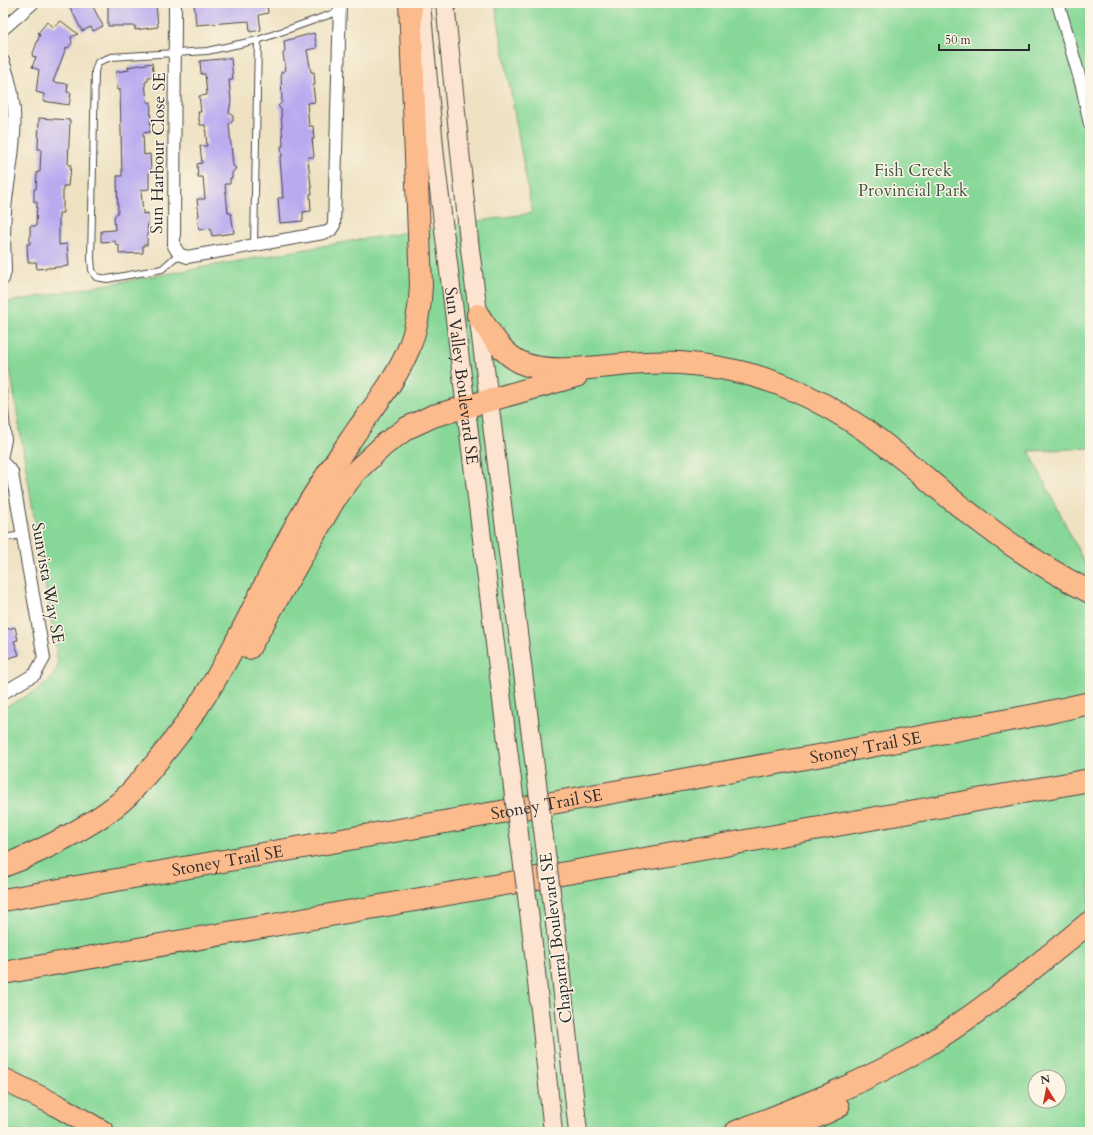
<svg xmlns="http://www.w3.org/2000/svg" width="1093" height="1135" font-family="Cardo,serif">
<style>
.green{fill:#87d898;stroke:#598262;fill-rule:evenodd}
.building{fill:#b9aaf0}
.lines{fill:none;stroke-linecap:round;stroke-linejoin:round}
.lane-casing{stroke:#484642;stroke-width:8}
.street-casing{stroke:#484642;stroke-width:14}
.secondary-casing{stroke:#484642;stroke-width:20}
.highway-casing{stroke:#484642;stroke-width:24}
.lane{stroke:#fff;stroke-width:6}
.street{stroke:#fff;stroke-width:12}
.secondary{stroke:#fde4d1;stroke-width:18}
.highway{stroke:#fbbb8c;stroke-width:22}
.secondary-bridge-casing{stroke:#484642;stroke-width:20;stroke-linecap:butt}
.secondary-bridge{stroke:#fde4d1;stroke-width:18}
.labels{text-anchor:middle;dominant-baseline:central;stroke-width:3;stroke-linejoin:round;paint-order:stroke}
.street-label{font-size:17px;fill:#2b2b2b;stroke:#fcf5e5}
.park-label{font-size:17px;fill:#425646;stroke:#fcf5e5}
</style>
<rect width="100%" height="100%" fill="#fcf5e5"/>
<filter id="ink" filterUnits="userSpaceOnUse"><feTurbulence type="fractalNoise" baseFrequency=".025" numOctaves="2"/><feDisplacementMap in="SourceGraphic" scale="8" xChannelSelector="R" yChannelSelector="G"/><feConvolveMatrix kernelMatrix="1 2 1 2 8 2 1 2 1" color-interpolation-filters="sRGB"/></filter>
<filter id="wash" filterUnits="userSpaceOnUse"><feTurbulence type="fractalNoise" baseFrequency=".012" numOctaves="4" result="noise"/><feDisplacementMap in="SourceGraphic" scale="16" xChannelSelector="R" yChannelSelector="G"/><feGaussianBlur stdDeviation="0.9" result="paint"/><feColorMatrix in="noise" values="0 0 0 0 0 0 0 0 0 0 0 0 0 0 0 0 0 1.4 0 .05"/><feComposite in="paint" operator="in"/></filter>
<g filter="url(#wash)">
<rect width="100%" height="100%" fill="#efe2c3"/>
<path class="green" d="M495,3H1090V448L1029,451L1090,574V1132H3V708C19,700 56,684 58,664L3,326V303L351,241L532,213ZM1035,1077H1059V1101H1035Z"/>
<g id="blocks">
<g class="building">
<polygon points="68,3 82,3 84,6 91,3 103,26 93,31 91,27 82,31"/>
<polygon points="108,3 156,4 158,27 135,30 135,26 108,26"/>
<polygon points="194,3 267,3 268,13 259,15 261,30 250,32 249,21 196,25"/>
<polygon points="61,21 78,34 71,37 72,43 69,47 66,48 53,82 68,84 67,92 71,93 69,105 43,101 44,94 36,92 39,70 32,67 36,57 32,56 40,34 38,33 47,22 54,27"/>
<polygon points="314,33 317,48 307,50 311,72 314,72 315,85 313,85 315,102 307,103 309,126 313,126 314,139 312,139 314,157 309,157 308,160 312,194 310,194 311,211 303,212 303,221 280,223 278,198 283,198 280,157 282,157 281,146 283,146 281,109 278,106 282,102 281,72 284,72 285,66 283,54 285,51 284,41"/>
<polygon points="231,58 233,80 229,80 231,101 229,113 233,116 233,121 229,124 233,166 236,168 232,173 232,178 230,178 230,184 225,184 228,213 231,213 234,233 212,236 210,228 199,230 197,216 199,216 197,199 205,199 203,177 198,177 197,164 202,163 200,146 207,146 205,125 200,125 198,112 201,112 199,96 207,95 205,74 201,74 200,61"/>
<polygon points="152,63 154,77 148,77 148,81 145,82 147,102 151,102 150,132 143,133 144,155 150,154 151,172 149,172 149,189 141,190 143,214 148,213 147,245 143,245 143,253 119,254 119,245 116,245 115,241 101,242 101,231 115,230 114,217 118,212 117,176 122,176 120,89 117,90 116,72 129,70 128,67"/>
<polygon points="39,118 70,120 68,165 71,165 70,176 69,176 68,186 63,186 63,213 59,213 59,245 67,244 69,266 37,269 36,262 28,262 27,244 30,244 30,226 36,226 37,202 34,202 34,189 36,189 37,172 40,172 41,149 38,149"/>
<polygon points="3,625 9,629 15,627 18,640 14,641 19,655 3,660"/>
</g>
</g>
</g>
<g filter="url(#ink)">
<use href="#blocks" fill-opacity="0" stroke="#484642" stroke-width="1"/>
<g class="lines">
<defs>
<g id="lane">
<polyline points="254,244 258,40"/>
<polyline points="179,254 162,269 107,279 96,277 92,270 91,258 95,71 98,62 111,57 207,51 258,40 340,11"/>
<polyline points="3,390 8,440 3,464"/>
<polyline points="3,538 23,535"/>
</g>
<g id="street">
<polyline points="175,3 174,246 179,254 187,257 323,233 330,231 334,225 340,3"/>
<polyline points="1058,3 1082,86 1090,124"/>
<polyline points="3,29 33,3"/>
<path d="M3,61C20,106 15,139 8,185C3,214 4,243 5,271L3,279"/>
<polyline points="3,463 12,472 13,479 44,658 35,674 3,693"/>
</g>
<g id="secondary">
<path id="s1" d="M421,3L435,157L508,749"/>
<polyline points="445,3 469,241 532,744"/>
<polyline points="556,931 578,1132"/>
<polyline points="532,935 553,1132"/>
</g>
<g id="highway">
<path d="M478,315C490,332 500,352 520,362C550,377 611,364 646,363C678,361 709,365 740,372C799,386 851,417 898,455C922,473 944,495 969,513C1007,543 1047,570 1090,592"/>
<polyline points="249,648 334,500 356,471 385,444 407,428 433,416 576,376"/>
<path d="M3,866C39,853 105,820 131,792C167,752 200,708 226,661C253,612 275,561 303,513C320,484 339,457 358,429C376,404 397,378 409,348C417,328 420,308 421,286L410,3"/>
<path id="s2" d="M3,900L823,755L1041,714L1090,703"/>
<polyline points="3,973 1090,780"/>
<polyline points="3,1079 56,1105 103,1132"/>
<path d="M736,1132C801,1107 866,1082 926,1046C984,1010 1037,965 1090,922"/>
<polyline points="783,1132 838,1107"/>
</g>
</defs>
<use href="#lane" class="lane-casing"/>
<use href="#street" class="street-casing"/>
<use href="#secondary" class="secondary-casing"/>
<use href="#highway" class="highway-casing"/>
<use href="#lane" class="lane"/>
<use href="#street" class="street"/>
<use href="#secondary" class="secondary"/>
<use href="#highway" class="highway"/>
<defs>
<g id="secondary-bridge">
<polyline points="532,744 556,931"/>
<polyline points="508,749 532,935"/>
</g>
</defs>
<use href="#secondary-bridge" class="secondary-bridge-casing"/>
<use href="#secondary-bridge" class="secondary-bridge"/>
</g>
</g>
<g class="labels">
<g class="street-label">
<text transform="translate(158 153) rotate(-89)">Sun Harbour Close SE</text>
<text stroke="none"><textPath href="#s1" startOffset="375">Sun Valley Boulevard SE</textPath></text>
<text transform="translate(48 583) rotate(80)">Sunvista Way SE</text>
<text stroke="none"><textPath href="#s2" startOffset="876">Stoney Trail SE</textPath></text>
<text stroke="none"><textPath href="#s2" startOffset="552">Stoney Trail SE</textPath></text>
<text stroke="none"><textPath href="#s2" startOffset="228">Stoney Trail SE</textPath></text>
<text transform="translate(556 938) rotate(-97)">Chaparral Boulevard SE</text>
</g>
<g class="park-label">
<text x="913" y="170">Fish Creek<tspan x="913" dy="20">Provincial Park</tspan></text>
</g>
</g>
<rect width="1093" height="1135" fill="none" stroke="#fcf5e5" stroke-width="16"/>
<g transform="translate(1047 1089) rotate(350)"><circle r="19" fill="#fcf5e5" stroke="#a8a49b"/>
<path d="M0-3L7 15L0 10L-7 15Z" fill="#c8321e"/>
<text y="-6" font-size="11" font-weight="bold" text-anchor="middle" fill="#2b2b2b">N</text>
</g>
<path d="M939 44v6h90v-6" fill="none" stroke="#2b2b2b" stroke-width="2"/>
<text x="945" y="44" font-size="12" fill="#2b2b2b" stroke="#fcf5e5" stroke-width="3" paint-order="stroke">50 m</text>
</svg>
